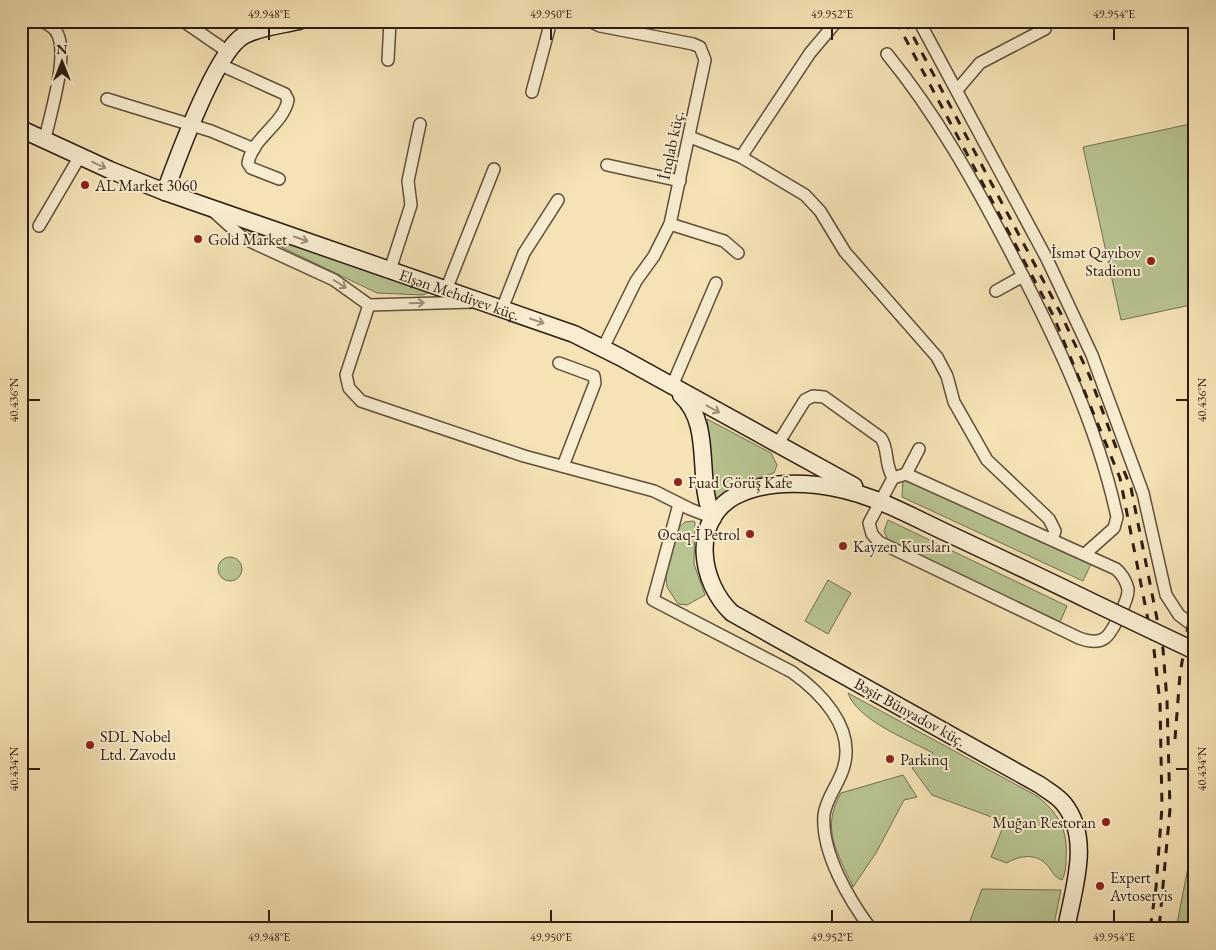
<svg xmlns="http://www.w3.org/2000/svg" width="1216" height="950" font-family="'EB Garamond',serif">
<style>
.green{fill:#b8c491;stroke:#727052}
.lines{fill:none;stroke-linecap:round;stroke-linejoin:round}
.street-casing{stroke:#5f4e3b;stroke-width:14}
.secondary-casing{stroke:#2d1c12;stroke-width:19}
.street{stroke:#f8edd0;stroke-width:11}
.secondary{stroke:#f8edd0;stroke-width:16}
.rail{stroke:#2d1c12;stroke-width:3;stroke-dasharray:9 9;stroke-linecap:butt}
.secondary-bridge-casing{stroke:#2d1c12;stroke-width:19;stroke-linecap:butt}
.secondary-bridge{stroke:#f8edd0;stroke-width:16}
.oneway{stroke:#9d8f7a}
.ticks{fill:none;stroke:#2d1c12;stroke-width:2}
.poi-dot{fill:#8f2418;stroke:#f8edd0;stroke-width:2}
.labels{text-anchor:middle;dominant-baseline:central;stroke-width:4;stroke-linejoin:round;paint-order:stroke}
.street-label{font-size:16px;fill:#2d1c12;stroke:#f8edd0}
.poi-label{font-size:16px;fill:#2d1c12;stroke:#f8edd0;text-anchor:start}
.neatline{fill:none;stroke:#2d1c12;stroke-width:2}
.ticks-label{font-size:12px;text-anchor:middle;fill:#2d1c12}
</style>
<rect width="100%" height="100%" fill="#f5e3b6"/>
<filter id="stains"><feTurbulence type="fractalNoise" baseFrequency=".004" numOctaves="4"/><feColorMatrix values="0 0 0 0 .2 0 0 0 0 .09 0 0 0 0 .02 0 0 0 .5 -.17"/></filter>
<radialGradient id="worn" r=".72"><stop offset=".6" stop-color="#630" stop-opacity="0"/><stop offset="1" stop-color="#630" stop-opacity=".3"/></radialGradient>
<g class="green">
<polygon points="1195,123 1195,304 1121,320 1083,147"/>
<polygon points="246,228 431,291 423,295 377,293 244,229"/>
<polygon points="707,419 771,453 777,465 774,473 737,485 715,500"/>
<polygon points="903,478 1091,564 1083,581 902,497"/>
<polygon points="888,520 1067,606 1060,622 889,542 884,531"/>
<polygon points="693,521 695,522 694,564 705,595 687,605 678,604 667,587 666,576 677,529 685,522"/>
<circle cx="230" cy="569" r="12"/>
<polygon points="828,580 851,593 828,634 805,621"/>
<path d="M848,693L1037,796C1058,813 1068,829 1066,857C1066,865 1066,872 1062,880C1053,877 1052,869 1045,863C1034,853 1018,856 1007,863L991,857L1005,822L932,795L912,768L933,753C909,740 857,720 848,693Z"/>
<path d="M903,775L917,797L904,800L876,853L853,887C838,853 820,829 841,793Z"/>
<polygon points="1195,831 1195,929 1176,929"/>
<polygon points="982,889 1061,890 1053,929 967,929"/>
</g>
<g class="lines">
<defs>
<g id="street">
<path d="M40,21C48,24 55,27 58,35C68,58 50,115 45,139"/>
<polyline points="183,21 228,52"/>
<polyline points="589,21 600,26 693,44 700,47 705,60 670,224 654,256 636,281 603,348"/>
<polyline points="919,21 1047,259 1092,355 1143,493 1166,595 1179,615 1195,627"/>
<path d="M887,54C937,115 975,184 1011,253C1055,337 1097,424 1117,517L1114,528L1086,553"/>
<polyline points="388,60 390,21"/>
<path d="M221,65L285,94L288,100C283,125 253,137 248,163L251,168L279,179"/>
<polyline points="957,90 980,63 1045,29 1047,21"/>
<polyline points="532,92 551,21"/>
<polyline points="107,99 211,131 254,149"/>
<polyline points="690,137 741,157 805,195 820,211 845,252 937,357 947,376 954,402 987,460 1049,519 1055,531 1052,539"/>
<polyline points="741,157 810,53 837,21"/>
<polyline points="607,165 680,181"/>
<polyline points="212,210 243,238 334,280 369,305 473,302"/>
<polyline points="670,224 724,241 738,253"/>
<polyline points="39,226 80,156"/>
<polyline points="390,270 411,205 408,181 420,124"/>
<polyline points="446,290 494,169"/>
<polyline points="996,291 1023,276"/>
<polyline points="369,305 346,375 349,388 361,401 524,456 654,491 690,509 713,518"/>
<polyline points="502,309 524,253 558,200"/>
<polyline points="559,363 594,376 595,383 563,466"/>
<polyline points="672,386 716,283"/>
<path d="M777,445L805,400L813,396L824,397L881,438C889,449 884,463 893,478"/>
<path d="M906,474L1116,569C1122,574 1126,581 1128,589C1129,598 1113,632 1105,638C1098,643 1087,641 1079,638L879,542L872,534L869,523L893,478Z"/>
<polyline points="906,474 919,449"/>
<path d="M679,504L653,600L792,672C820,692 855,727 844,766C840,783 826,797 824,815C821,852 849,900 871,929"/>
</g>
<g id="secondary">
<path id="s1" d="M21,129L110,170L165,192L574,334L620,357L854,486"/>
<path d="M165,192C177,159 216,52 243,36C259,27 282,25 299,21"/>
<path d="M681,395C714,425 695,480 713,518"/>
<path d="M1066,929C1073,890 1092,839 1064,804C1058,796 1048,791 1040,785L732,613C700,583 690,521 735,496C759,484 790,482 817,485C868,491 902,512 947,533C994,555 1041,577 1088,600"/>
</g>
</defs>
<use href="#street" class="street-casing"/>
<use href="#secondary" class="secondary-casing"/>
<use href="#street" class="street"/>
<use href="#secondary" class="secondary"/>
<g class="rail">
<polyline points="896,21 1053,315 1120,478 1154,650 1160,703 1162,807 1156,888 1150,929"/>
<polyline points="905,21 1060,312 1090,377 1118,453"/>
<polyline points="1124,471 1131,488 1163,649 1167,701 1170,809 1159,929"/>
<polyline points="1175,739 1180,674 1195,585"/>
</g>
<defs>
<polyline id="secondary-bridge" points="1088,600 1195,651"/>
</defs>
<use href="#secondary-bridge" class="secondary-bridge-casing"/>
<use href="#secondary-bridge" class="secondary-bridge"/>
</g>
<defs><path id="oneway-shaft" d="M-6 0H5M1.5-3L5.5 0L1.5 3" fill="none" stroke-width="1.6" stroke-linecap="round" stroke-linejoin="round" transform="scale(1.25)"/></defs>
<g class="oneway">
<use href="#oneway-shaft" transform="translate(99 165) rotate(25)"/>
<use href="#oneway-shaft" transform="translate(301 239) rotate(19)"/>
<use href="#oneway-shaft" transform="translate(340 284) rotate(32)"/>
<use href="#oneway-shaft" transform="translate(417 303) rotate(-2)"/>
<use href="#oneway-shaft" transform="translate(537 321) rotate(19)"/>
<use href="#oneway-shaft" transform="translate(713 409) rotate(29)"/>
</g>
<path class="ticks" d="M269,28V40M551,28V40M832,28V40M1114,28V40M28,400H40M1176,400H1188M28,769H40M1176,769H1188M269,910V922M551,910V922M832,910V922M1114,910V922"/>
<g class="poi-dot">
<circle cx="85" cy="185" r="5"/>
<circle cx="198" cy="239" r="5"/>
<circle cx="1151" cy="261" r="5"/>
<circle cx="678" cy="482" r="5"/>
<circle cx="750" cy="534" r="5"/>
<circle cx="843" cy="546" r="5"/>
<circle cx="90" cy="745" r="5"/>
<circle cx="890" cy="759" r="5"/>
<circle cx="1106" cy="822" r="5"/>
<circle cx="1100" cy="886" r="5"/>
</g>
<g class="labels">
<g class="street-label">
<text transform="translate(671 145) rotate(-78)">İnqlab küç.</text>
<text stroke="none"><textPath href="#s1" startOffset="469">Elşən Mehdiyev küç.</textPath></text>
<text transform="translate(910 712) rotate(29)">Bəşir Bünyadov küç.</text>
</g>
<g class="poi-label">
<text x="95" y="185">AL Market 3060</text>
<text x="208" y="239">Gold Market</text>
<text x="1141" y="252" text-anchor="end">İsmət Qayıbov<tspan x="1141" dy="18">Stadionu</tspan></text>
<text x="688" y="482">Fuad Görüş Kafe</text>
<text x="740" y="534" text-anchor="end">Ocaq-İ Petrol</text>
<text x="853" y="546">Kayzen Kursları</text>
<text x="100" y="736">SDL Nobel<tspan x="100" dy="18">Ltd. Zavodu</tspan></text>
<text x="900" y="759">Parkinq</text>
<text x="1096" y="822" text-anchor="end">Muğan Restoran</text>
<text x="1110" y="877">Expert<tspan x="1110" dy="18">Avtoservis</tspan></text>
</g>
</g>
<rect width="1216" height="950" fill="none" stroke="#f5e3b6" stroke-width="55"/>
<g transform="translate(62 62)" stroke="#f8edd0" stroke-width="4" paint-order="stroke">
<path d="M0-4L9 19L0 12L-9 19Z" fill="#2d1c12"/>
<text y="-8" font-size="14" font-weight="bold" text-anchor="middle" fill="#2d1c12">N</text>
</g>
<rect x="28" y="28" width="1160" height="894" class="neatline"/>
<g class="ticks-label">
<text x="269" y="18">49.948°E</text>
<text x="551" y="18">49.950°E</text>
<text x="832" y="18">49.952°E</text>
<text x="1114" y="18">49.954°E</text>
<text transform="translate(14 400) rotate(-90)" y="4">40.436°N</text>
<text transform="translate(1202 400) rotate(-90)" y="4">40.436°N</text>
<text transform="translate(14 769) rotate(-90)" y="4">40.434°N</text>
<text transform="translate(1202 769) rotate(-90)" y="4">40.434°N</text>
<text x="269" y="941">49.948°E</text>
<text x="551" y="941">49.950°E</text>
<text x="832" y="941">49.952°E</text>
<text x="1114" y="941">49.954°E</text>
</g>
<rect width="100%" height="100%" filter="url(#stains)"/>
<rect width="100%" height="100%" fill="url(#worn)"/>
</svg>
